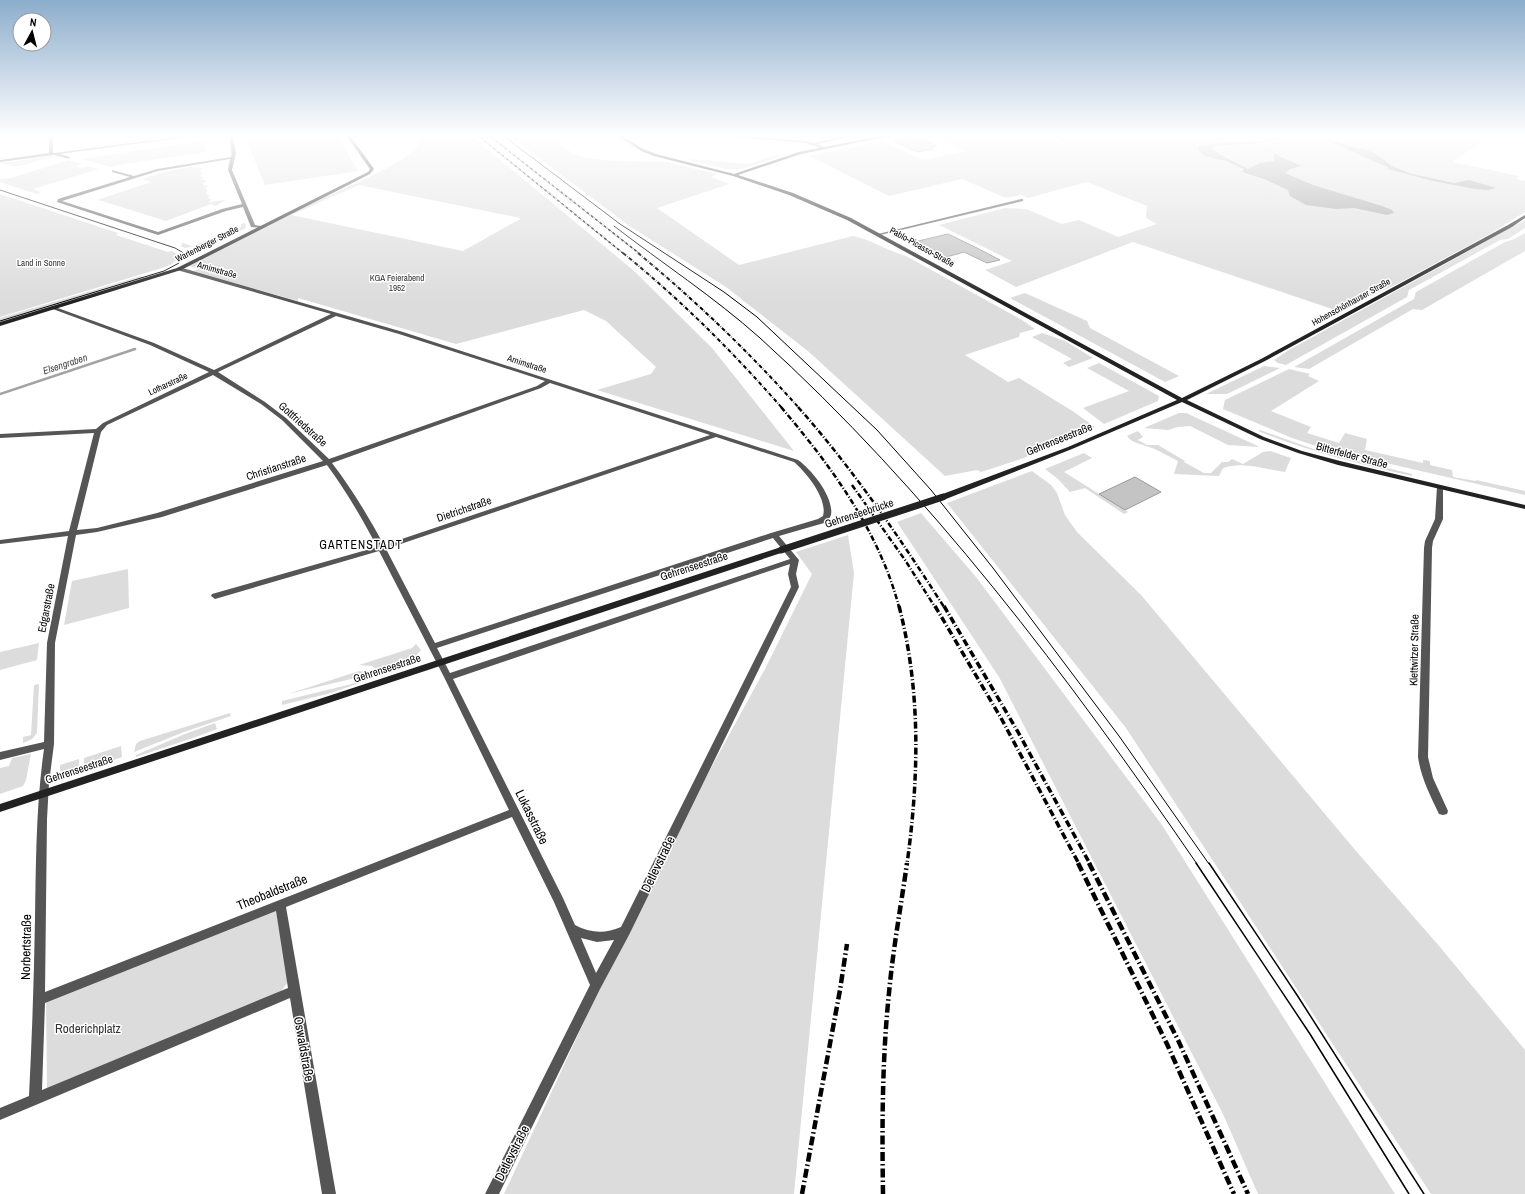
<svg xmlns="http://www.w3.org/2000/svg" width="1525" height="1194" font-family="'Archivo Narrow',sans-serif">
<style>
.green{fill:#dcdcdc;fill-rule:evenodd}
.water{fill:#a3a3a3}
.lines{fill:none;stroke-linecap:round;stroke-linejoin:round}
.stream-far1{stroke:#a3a3a3;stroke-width:2}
.stream{stroke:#a3a3a3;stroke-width:2.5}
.building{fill:#c4c4c4;stroke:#999}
.street{fill:#555;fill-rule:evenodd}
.secondary{fill:#222;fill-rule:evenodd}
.tram-far1{stroke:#000;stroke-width:1}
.tram{stroke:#000;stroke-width:1.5}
.rail-far4{stroke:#000;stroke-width:1.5;stroke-dasharray:3 1 0.5 1;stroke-linecap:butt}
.rail-far3{stroke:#000;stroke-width:2;stroke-dasharray:4 1.5 0.5 1.5;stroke-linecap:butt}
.rail-far2{stroke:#000;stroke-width:2.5;stroke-dasharray:5.5 2 1 2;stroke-linecap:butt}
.rail-far1{stroke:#000;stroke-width:3.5;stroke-dasharray:7 2.5 1 2.5;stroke-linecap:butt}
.rail{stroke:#000;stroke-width:4.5;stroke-dasharray:9 3 1.5 3;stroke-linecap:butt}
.secondary-bridge{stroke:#222;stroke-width:7}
.labels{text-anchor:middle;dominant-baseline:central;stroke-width:3;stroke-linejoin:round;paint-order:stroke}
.far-street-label{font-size:9px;fill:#000;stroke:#fff}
.far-park-label{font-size:9px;fill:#333;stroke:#fff}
.far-water-label{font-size:10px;font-style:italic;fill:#444;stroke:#fff}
.street-label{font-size:11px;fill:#000;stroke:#fff}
.neighbourhood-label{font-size:12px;letter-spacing:1px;fill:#000;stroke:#fff}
.near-street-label{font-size:13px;fill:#000;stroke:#fff}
.near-park-label{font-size:13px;fill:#333;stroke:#fff}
</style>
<rect width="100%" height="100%" fill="#fff"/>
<g class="green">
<polygon points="181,134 192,134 76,149 76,148"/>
<polygon points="245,134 336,134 358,171 265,185 245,137"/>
<path d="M423,134H469L633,270L712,348L794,451L597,390L651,374L656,367L606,321L584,310L456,344L298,298V301L193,271L199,269L189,266C229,245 268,224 309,205C341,189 377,176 407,156C414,151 422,143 423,134ZM359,185L520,218V219L463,251L291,215Z"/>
<path d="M507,134H596L556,142L574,154L586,158L612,161L666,162L718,174L711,177L729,184L657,208L739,265L853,236C872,240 888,251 906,256L1022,320L1035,329L1020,333L1019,337L965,355L1008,382L1019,378L1074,412L1095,427L1024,458L981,472L977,470L945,476L809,352L726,287L628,225Z"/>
<polygon points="927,134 1012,134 1024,138 1048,134 1051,135 1049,137 1063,144 1064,142 1053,137 1059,134 1493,134 1452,162 1519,176 1516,179 1525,181 1525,212 1488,235 1399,283 1338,311 1133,242 1016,287 985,270 1012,261 939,225 1005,208 1026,209 1062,224 1079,220 1118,237 1157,224 1146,218 1147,206 1087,182 1028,198 1021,195 1006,198 962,179 889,196 810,156 883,141 923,160 966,151"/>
<polygon points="201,141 204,143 205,149 207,151 206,152 118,165 111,167 82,159"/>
<polygon points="777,155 781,156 742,169 727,169 689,160 691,159 749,164"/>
<path d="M53,156L56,157C52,158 48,158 44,159C26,163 20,170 1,163Z"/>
<polygon points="69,160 82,164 76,166 81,168 88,166 99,169 33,189 41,192 37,194 0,182 0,179 11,178"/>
<polygon points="190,167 201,168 202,170 199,171 202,172 203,173 200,174 201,177 204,177 204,178 202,179 202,180 205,180 206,182 203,183 204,186 207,185 207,187 205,188 208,191 206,192 207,195 210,195 210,196 207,197 212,200 209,201 209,202 225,200 216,206 211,204 166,221 102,201 97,200 151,182 142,179 164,172"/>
<polygon points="0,194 118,233 116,235 168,252 172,251 178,255 178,257 172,264 162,268 0,317"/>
<polygon points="1525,220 1525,228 1508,239 1500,240 1409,290 1407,297 1286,365 1278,363 1274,360 1289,350"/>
<polygon points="245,223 246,228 220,241 185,248 180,246 182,245 182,243 173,240 192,246 241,227 241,224"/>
<polygon points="1525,233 1525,251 1422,310 1413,309 1309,369 1294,367 1414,299 1416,292 1505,242 1512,240"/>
<polygon points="141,276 145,278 0,322 0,318"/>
<polygon points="1025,293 1087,321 1090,328 1179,376 1165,382 1010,298"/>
<polygon points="1042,333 1065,341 1093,358 1069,367 1063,363 1072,359 1032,337"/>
<polygon points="1099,363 1159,396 1158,401 1104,424 1083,408 1129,391 1087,368"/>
<polygon points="1264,366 1280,368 1227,394 1206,394"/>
<polygon points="1289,369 1310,374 1308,376 1319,381 1271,411 1311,427 1307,433 1339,443 1345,433 1367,439 1365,450 1423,463 1423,460 1430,461 1430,465 1452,470 1453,477 1476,481 1476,480 1525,491 1525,495 1325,449 1292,438 1223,409 1225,400"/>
<polygon points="1179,413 1186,413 1260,447 1228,445 1190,426 1178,427 1168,430 1144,428"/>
<path d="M1260,430L1322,452L1412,474V476C1359,464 1308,451 1258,431Z"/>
<path d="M1138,431L1143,437L1138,440L1147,445H1158L1185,461L1184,462L1204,473H1211L1222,462H1228L1232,459L1243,464L1263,452L1270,451L1291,458L1285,472C1263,469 1244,461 1223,468L1219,476L1174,474L1178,461C1169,457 1159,450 1149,447C1142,444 1131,443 1127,436Z"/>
<polygon points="1084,453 1092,458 1064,472 1128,512 1124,514 1085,488 1070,492 1058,479 1045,469"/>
<polygon points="1032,471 1051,485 1057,493 1065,515 1077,532 1141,595 1174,634 1356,851 1440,947 1525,1050 1525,1194 1431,1194 1126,728 947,503"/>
<polygon points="921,513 976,577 1162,825 1395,1194 1258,1194 1223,1114 999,677 897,522"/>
<polygon points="848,535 854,573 794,1194 504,1194 650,880 765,669 812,574 796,552"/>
<polygon points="128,569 129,608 64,625 72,581"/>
<polygon points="39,643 37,660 0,670 0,652"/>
<polygon points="416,644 421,650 412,660 379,671 372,666 359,665 412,648"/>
<polygon points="359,671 366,672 368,675 288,694"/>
<polygon points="368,680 331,693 282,705 282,701"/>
<polygon points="39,684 37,733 32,739 23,743 23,737 31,735 34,685"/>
<polygon points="230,713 231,716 184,732 134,752 136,744 140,741"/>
<polygon points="215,723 217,729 193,738 136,757 136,755 185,734"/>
<polygon points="121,746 122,757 84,771 84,758"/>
<polygon points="31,754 26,780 23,786 0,794 0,768 9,766 12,758"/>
<path d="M79,759V765C75,771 67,775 60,771V765Z"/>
<polygon points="276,911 288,982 279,994 47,1089 46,1000"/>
</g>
<g class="water">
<path d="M1312,134H1316L1345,145L1367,150L1376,154L1392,166L1412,174L1454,183L1469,180L1496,188L1488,190L1475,189L1433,181L1388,169V167C1362,157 1338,144 1312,134Z"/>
<polygon points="1205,145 1216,146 1212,149 1221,155 1248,169 1260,163 1274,161 1274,154 1261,146 1281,157 1302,166 1290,169 1285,173 1313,185 1382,206 1392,210 1394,213 1387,215 1354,208 1336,209 1306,205 1290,196 1288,190 1264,179 1245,173 1242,171 1244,169 1226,161 1205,156 1199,151 1198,147"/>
</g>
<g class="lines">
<polyline class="stream-far1" points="1209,145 1264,142 1296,134"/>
<polyline class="stream" points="0,394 135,349"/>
</g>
<g class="building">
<polygon points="909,138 913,140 920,138 937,146 930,147 933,149 917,152 893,141"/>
<polygon points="948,234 977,248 1000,260 987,263 964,252 943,258 914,242"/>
<polygon points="1135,477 1161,492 1125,510 1099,494"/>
</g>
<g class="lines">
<g class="street">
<polygon points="49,134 53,134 53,152 54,153 200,134 209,134 60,154 70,157 69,159 54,155 0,162 0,160 49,153"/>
<path d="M230,134H234L233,139L236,153L232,170L255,225L261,226V228L251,227L243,207L226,211L158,235L57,202L58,199L130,177L112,172V170L134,176L157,169L231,157C233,149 228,142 230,134ZM230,159L228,170L242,204L222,209L158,232L62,201L158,171Z"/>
<polygon points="700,134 713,134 807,141 813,143 857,134 863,134 817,144 824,147 823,149 806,143"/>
<polygon points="1021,199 1023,199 1023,201 880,235 878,234"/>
<path d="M179,267L403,332L798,460C812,470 834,497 831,515L829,519L824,523L779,536L799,560L796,574L799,587L629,935L600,989L499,1194H485L590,985L554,902L512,817L286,907L336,1194H322L290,998L0,1120V1108L29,1096C32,1037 34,978 35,919C36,862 36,805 44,749L0,760V752L44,742L47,643L68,536L0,544V540L69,531L94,433L0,438V434L96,429L103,423L209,372L150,345L50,308L55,307L154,343L214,370L331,314L177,270L176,269ZM336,316L399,334L545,381L537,386L329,459L286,418L265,402L218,372ZM213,375L261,404L282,420L323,461L157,513L97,528L77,530L101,432L107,425ZM550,383L710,435L384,545C368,516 352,489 332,463L541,388ZM716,437L794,462C806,472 828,499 823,516L818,519L771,533L435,643L386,549ZM327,465C346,491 362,518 377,547L212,594L211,596L215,599L379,551L444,677L509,810L45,992L47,819L49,783L54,744L55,643L76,535L97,532L162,517ZM773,538L790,559L450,673L437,648ZM790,564L788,574L791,587L621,927C605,934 590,933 575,925L563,898L453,679ZM276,911L288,988L42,1090L45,1003ZM581,938L597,942L614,940L596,973Z"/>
<path d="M1440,485L1443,487V519L1433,541L1432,548L1428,757L1433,778L1448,811L1447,814L1443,815L1439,814C1430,795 1421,778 1418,757L1424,548L1425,541L1435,519L1437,487Z"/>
</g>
<g class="secondary">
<polygon points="345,134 349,134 374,169 370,174 181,270 0,326 0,322 177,268 368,172 370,169"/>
<polygon points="615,134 619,134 643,149 656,154 734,174 799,152 891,134 897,134 895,135 801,154 738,175 793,193 851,218 1182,398 1261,359 1508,225 1525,215 1525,218 1512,227 1265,361 1187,400 1264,437 1302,451 1340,461 1525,505 1525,509 1338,465 1298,453 1260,439 1182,402 1072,449 946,499 940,499 939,497 940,495 1068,447 1177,400 847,220 789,195 733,176 654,156 641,151"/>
<polygon points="778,548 784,548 785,550 784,552 0,812 0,804"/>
</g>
<g class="tram-far1">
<polyline points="501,134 620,224 724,292 757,317 877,430 931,490 993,568 1119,736 1209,864"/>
<polyline points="0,190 175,248 182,252 184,256 179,263 164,271 0,321"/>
<path d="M614,226C662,263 714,297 760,338C929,491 1068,676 1197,864"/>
</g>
<g class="tram">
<polyline points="1196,863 1310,1034 1409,1194"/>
<polyline points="1209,863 1297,995 1424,1194"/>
</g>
<g class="rail-far4">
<polyline points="476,134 624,254"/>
<polyline points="487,134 640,254"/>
</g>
<g class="rail-far3">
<path d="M623,253C681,300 733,352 782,408"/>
<path d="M638,253C696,301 749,352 799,408"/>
</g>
<g class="rail-far2">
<path d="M781,407C831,466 879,531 899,607"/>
<path d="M798,407C853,469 900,538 944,607"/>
<polyline points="852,485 905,560 935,607"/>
</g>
<g class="rail-far1">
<path d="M899,606C921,691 919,777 907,864"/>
<polyline points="935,606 1001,718 1079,864"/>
<polyline points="944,606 1018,732 1090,864"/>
</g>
<g class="rail">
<polyline points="1078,863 1167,1044 1234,1194"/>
<polyline points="1089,863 1178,1040 1248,1194"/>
<polyline points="802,1194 840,990 847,944"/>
<path d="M883,1194C882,1127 882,1060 889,993C893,949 901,906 907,863"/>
</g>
<polyline class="secondary-bridge" points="781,550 943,497"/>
</g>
<linearGradient id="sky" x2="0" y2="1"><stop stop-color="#8cadcc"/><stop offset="0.45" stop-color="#fff"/><stop offset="1" stop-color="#fff" stop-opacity="0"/></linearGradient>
<rect width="1525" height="301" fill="url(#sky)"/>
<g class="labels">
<g class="far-street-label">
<text transform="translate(207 244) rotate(-27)">Wartenberger Straße</text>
<text transform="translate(922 247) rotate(29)">Pablo-Picasso-Straße</text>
<text transform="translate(217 270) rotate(16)">Arnimstraße</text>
<text transform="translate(1351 302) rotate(-29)">Hohenschönhauser Straße</text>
<text transform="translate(527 364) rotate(18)">Arnimstraße</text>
<text transform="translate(168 384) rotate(-25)">Lotharstraße</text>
</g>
<g class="far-park-label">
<text x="41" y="263">Land in Sonne</text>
<text x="397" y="278">KGA Feierabend<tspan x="397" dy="10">1952</tspan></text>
</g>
<g class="far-water-label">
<text transform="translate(65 364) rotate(-18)">Elsengraben</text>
</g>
<g class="street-label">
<text transform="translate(303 424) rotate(42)">Gottfriedstraße</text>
<text transform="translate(1059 439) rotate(-22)">Gehrenseestraße</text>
<text transform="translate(1352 455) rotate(15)">Bitterfelder Straße</text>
<text transform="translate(276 467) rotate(-18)">Christianstraße</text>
<text transform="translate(464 509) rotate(-19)">Dietrichstraße</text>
<text transform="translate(859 513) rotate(-18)">Gehrenseebrücke</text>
<text transform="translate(694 566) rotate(-18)">Gehrenseestraße</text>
<text transform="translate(46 608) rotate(-79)">Edgarstraße</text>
<text transform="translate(1414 650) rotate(-89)">Klettwitzer Straße</text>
<text transform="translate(387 668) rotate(-18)">Gehrenseestraße</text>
<text transform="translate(79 769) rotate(-18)">Gehrenseestraße</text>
</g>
<g class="neighbourhood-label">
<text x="361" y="545">GARTENSTADT</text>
</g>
<g class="near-street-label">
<text transform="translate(532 817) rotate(64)">Lukasstraße</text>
<text transform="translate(658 864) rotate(-64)">Detlevstraße</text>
<text transform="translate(272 892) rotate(-22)">Theobaldstraße</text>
<text transform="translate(26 947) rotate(-89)">Norbertstraße</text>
<text transform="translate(304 1049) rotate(80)">Oswaldstraße</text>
<text transform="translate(512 1153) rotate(-63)">Detlevstraße</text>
</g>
<g class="near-park-label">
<text x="88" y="1028">Roderichplatz</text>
</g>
</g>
<g transform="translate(32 32) rotate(7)"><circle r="19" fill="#ffffff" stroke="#999999"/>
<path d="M0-3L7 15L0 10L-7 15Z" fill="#000000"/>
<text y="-6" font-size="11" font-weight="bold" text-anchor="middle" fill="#000000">N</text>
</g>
</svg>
